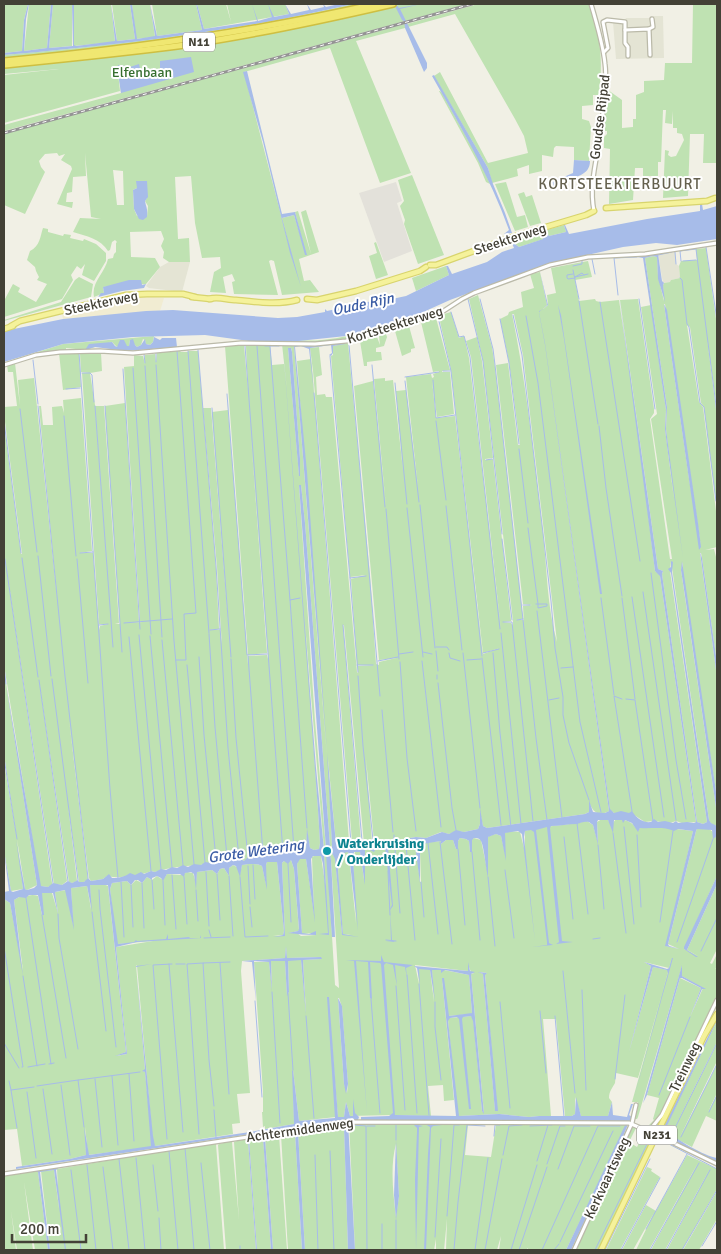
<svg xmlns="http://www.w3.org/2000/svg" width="721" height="1254" font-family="Signika,sans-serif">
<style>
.residential{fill:#e4e4d4}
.commercial{fill:#f1ecd2}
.industrial{fill:#e3e1da}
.green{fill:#bfe2b2;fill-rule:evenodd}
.water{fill:#a7bce9}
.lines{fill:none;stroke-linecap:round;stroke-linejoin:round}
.stream{stroke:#a7bce9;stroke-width:1}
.minor-casing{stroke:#bbbaa9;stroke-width:5.5}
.major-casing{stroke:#d8d46d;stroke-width:7}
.highway-casing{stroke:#cebf42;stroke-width:8}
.minor{stroke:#fff;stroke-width:3}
.major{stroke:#f5f29b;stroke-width:4.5}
.highway{stroke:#f0e771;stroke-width:5}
.rail-casing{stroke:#949494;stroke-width:3}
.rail{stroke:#fff;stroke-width:1;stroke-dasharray:4;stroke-linecap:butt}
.culture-dot{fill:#0f9aa8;stroke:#fff;stroke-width:2}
.labels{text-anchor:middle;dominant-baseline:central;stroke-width:4;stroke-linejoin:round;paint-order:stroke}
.shield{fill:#fff;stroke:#7b7a72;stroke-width:1}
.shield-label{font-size:12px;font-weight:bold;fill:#434136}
.park-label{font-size:14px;fill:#366f2f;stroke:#fff}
.street-label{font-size:14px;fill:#434136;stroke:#fff}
.culture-label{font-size:14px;font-weight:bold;fill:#0d838f;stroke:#fff;text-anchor:start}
.neighbourhood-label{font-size:15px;letter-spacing:1px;fill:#65614e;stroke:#fff}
.water-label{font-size:15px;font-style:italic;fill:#395ba4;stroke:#fff}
</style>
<rect width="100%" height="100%" fill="#f1f0e5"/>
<g class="residential">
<polygon points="654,16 663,16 664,58 616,59 613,22 624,22 626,18 652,18"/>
<polygon points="675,252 676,264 679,266 680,278 671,280 671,282 663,283 658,255"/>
<polygon points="180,261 190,262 182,292 149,288 146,286 160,267 169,262"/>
</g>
<polygon class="commercial" points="147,297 164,298 160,311 63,319 62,313 122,300"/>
<polygon class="industrial" points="396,182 402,201 397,203 412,251 384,262 359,193"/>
<g class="green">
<polygon points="5,4 28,4 24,20 22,51 4,53"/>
<polygon points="29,4 51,4 47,48 24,51"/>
<polygon points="53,4 72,4 72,46 49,48"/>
<polygon points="74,4 111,4 115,42 74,46"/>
<polygon points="112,4 130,4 135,39 117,41"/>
<polygon points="132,4 150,4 155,37 136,39"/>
<polygon points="152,4 196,4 202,30 157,36"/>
<polygon points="197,4 226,4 231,22 227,4 268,4 268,5 268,4 285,4 289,14 204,29"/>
<path d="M353,4H369L277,23L143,45L4,59V55C121,44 238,31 353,4Z"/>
<polygon points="402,4 467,4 4,131 4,125 121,93 118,67 113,73 118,73 120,91 4,123 4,75 59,69 4,74 4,66 195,45 351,16"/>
<path d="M478,4H589C601,40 603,56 599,95H593V105L582,106V119L589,121L591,127L589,161L574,160V147L556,146L554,148L553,157L542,155V171L529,174V165L517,169L518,176L492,183L488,168L434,76L440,72L488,163L528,153L524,136L515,119L455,14L408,27L407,24Z"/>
<polygon points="693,4 717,4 717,146 716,163 703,163 704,134 690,134 688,196 663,198 665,150 669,151 668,155 671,157 676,156 684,140 682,134 677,133 677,128 673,128 673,111 672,124 665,123 666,110 663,110 661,162 658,162 658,176 643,176 643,168 635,168 633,200 609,204 610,149 604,148 604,137 607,134 607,131 601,131 606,81 609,81 608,90 622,100 622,128 633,127 633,119 636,119 636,95 644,92 644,81 664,80 665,63 692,63"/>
<path d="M405,24V28L356,41L411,173L380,183L330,48L244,72L296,273L282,218L294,215L306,255L295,212L298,211L311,254L301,212L306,210L319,252L299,259L304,281L310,280L319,292L282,295L274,261L271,260L269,261L278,295L234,294L232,282L235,281L232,274L223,277L226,293L210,292L214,272L221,268L220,257L202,258L195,223L191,176L175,177L178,239L189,238L190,262H169L163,258L164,252L161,246L164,239L161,231L130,232L131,257L155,258L160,267L146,284L103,287L104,293L94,297C91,282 105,273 108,259L113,258L114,254L116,252V243L117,242L115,240L112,242L110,250L108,251C101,239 86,236 73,232L80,218L101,219L91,217L85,153L86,176L73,177L72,192L67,193L66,202H73L72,208L57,204L72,169L71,166L61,160L65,154L59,156L57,153L45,154L39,161L41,167L45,172L25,214L4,205V134ZM113,170L123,171L124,205H117ZM137,188L147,198L145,201L148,206L147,217L137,216L134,209L133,190Z"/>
<polygon points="439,91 440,91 442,93 482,165 490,184 486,182 478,163"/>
<polygon points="412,175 444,255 418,264 404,224 405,220 400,206 404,201 398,180"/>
<polygon points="506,182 517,217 525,215 528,227 515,231 495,184"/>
<polygon points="524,192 526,197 532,195 541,223 530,226 518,194"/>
<polygon points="564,225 566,232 549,236 548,234 544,232 544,239 519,247 515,244 515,239 520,237 521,239 522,237"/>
<path d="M43,228L48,229V232L63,236L64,234L71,235L70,238L83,241L84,239L96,244L106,253V261L94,281L82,275L85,264L81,269L77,266L71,275L73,280L62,299L4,317L5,299L13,284L20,288L18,292L36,302L47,284L37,280L39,277L36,271L35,267L27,260L30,251C40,246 40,237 43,228Z"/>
<polygon points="376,242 388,275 376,279 369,256 377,253 374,243"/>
<path d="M706,248L717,326V408L707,338L717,417V509L704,407L701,403L690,327L687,325L699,402L703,407L717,519V547L705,550L714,549L717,561V663L702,558L701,553H700L717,677V798L692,640L683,577V562L681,570L717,814V826C713,826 710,823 709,820L671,561L670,571L707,822L703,824L697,822L662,574L663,571L658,569L620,300L638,299L654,409V413L650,419L670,559H672L651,419L657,414L641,307L651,305L666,410L665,429L674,499L666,429L667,407L645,258L653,256L657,257L658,276L664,301L663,285L664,283L670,282L671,280L680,278L679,266L681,261L697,260L696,249ZM664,304H665L701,547L689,479Z"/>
<path d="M588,261L592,277L575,280L579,301L595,299L596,301L600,302L619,300L637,423L655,571L660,574V576L696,822L682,823L676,821L670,823L653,821L645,822L631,813H614L610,810L550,380L609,811C598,817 593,812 589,802V812L585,814L487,828L483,826L480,812V824L478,829L464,832L456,831L449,834L441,832L426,838L416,837L398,840L394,838C389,842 380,843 374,841L366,759L372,843L364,844L344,625H343L361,842L357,844L353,845L352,841L313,371L310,348L319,347L322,375L316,377L317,395L325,394L326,397H332L357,672L358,673V666L374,665H357L351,579L366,575L350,577L331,356L333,355V346L348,343L370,575L376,664L379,665V662L396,658L379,660L354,386L373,381L386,507L374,379L385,378V381L393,380L403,470L396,391L406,390L418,488L406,377L431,374L432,378L434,377L433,374L439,372V371L433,372L421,322L436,318L450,370L442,371V372H450L454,414L437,417L432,380L436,418L455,416L483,656V654L500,648L483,653L451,370L439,317L444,314L451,312L459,338L464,336L469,358L501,630L471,357L466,341L477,337L482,361L493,458L485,459V460L493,459L511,620V621L503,622L511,623L513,626V621L483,361L469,299L478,295L492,347L495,367L523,619L516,620H524V624L523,606L532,605L523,604L496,365L508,363L518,445H520L509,362L500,319L508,315L509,312L523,307L521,292L534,288L530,274L540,272L547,305L542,310L548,305L547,295L556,293L551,268ZM512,314H514L523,355L557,642C547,607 547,569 543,533C534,460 527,386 512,314Z"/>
<polygon points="446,266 449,275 416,291 412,278"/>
<polygon points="79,277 93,284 91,297 4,321 4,320 61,302 75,280"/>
<path d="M430,310L431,315L350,339L317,343L264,342C282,338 303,342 322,340C359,336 395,324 430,310Z"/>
<polygon points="409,326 415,348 411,349 411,352 402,356 395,331"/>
<polygon points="386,334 387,337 384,346 376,348 376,352 381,352 382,360 367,362 367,366 364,366 360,341 377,337 380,345 379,336"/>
<polygon points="154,336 153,342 150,345 146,344 145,340 143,339 141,345 137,347 130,340 129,346 126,346 123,340 117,347 112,342 85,350 66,348 66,351 52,351 9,362 6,362 63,344"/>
<path d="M282,344H294V345L327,757L297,361L311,359L312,367L349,841L348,844L340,846L336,843L328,759L332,845L330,850L324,849L305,624L318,810L320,843L319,849L314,850L310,848L307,832L306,849L300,851L286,852L283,850L281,854C269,857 256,854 244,861L239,858L235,860L226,859L224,861C217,862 207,862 201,865C187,866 169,867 155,872L151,871C144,875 115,879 107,876L103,879L91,881L89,878L69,719L88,880L84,882H79L68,805L77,881L72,883L69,882L39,679L67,881L62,885L54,884L5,558L52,883V885L48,887L40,886L4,665V425L21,554H22L4,414V407L17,406L13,372H8L7,365L15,363L20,406L18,380L34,378L57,598L39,406H41L43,425H53L52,407L62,406L64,413L63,400L81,398L92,551L79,553H93L99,630L100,626L108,624H99L82,373H89L81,372L80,353H101L102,371L90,373L95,405L113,649L95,406H104L119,623L115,624H120L105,406L125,403L139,622L124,623L143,622L140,621L124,367L134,366V355L143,356L145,364V355L155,354L156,363L157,352L180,351L181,352H188L189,366L188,351H198L216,568L219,629L209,630H220L222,646L217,567L203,408H211L231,658L212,412L228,410L248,664V656L267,655L268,659V654L251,436L267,653L248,655L225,346H244L248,390L246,346H270L272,365L284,364L287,390ZM288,348H291L292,352L300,459V475H299ZM299,485H301L305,523L330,846L329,848L326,849L315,721Z"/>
<polygon points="59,353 79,353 81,387 63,390"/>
<polygon points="4,670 37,885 27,890 25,889 17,839 23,889 11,891 4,851 4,763 17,839 4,755"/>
<path d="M602,819L608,820L613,828V823L616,819C627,820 632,821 638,831L640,828L660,827L693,831L666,946L679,949L668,944L696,831L697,829H709L713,832V838L717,836V876L684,949L698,956L687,950L717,884V949L710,963L712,964L717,954V968H715L717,969V998L661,1114L649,1128L647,1127L654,1120L653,1119L659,1098L647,1095L680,978L701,988L690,1017L703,988L682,976V966L638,1117L637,1119H634L638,1102H632L672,958L669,968L644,962L651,966L629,1052L653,967L668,970V973L638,1078L616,1073L615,1083C613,1087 609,1091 609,1098L612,1102L608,1116H581L575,1097V1114L572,1116H565L556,1019H543L551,1116H539L529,1117L499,1114L459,1116L457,1114L448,1020L449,1018L471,1016L473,1017L482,1111L484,1113L471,974L474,973L471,972L469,967L468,971L415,965L419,984L418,969H430L434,1002L432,970H444L469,975L472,1013L471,1014L448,1016L442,978L454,1100L444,1101L443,1085L428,1086L431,1116L392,1115L350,1116L346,1102L344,1117L338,1118L328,997L336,1117L299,1121L293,1070L294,1124L265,1129V1126L263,1127L262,1112H263V1092L254,962H269L272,989L271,961H285L287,995L289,992L288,960H301L306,1013L303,960L321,959V957L287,958L286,947L285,958L242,961L241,971L250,1093L237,1094L240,1123L232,1124L233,1134L155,1146L153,1144L137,966L136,965L145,1070L143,1071L145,1072L152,1143L151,1147L88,1155L85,1127L86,1155L70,1159L22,1166L17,1129L4,1130V899L10,903L23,971L14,900L19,897H25C29,895 33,894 38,896L42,915V893H52L58,913L55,892L66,890L73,924L71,888L87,886L91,909L90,885L103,884L108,886L126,1052L116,1056L127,1054L116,947L153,941L118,944L116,943L110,889L112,883L127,881L131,885L136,880L142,883L147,877L152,880L157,876L163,880L167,874L182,875L187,872L193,873L196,883L197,872L212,870L217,874L220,869L224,868L229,876V868L233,865L237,867L240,874L242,865C246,864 257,863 262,866L266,884V865L267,862H277L284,931L283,935L273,936H285L282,863L284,861L288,862L291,860L294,869L299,930L298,931L289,933H297L301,936L316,935L314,933L302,934L297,864L299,859H306L314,914L312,857L316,855L321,856L326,890L324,854L332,853L335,858L342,934L351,935L343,934C342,919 334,862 341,852H348L349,855L356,923L353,859L355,852H360L364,879L365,850L381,847L387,849L389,847L396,848L398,846L413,843L416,848L420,882H421L420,850L422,843L441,841V844L446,840H453L456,849H457L458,841L460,838L466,839L469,841L470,852L471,840L474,838L481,840L488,874L487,838L489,836L496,834L501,836L505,853V833L509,831L520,832L525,852V831C545,825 567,826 587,821L593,825L598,843L597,822ZM327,854H329L331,860L339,988L335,985ZM479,972L487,973L485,974L497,1111L495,1110L483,974ZM338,998H339L342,1007L348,1084L347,1093L344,1084Z"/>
<polygon points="717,1021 717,1042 675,1127 717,1044 717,1061 680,1137 717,1065 717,1093 708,1112 717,1095 717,1121 706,1116 692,1147 671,1136 665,1129"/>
<path d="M349,1122L627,1124L566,1250H528V1248L526,1250H499L501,1236L497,1250H446L447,1219L444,1250H436V1239L434,1250H426V1241L424,1250H355ZM468,1125H496L491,1157L465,1155ZM396,1144L399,1196L396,1217C393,1194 390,1165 396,1144Z"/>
<polygon points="339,1124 344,1126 348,1250 305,1250 298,1132"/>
<polygon points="633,1125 637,1126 629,1142 637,1147 646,1130 654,1135 654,1137 600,1250 575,1250"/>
<polygon points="285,1132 295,1132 302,1250 288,1250 281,1135"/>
<polygon points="267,1135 279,1135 287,1250 273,1250 265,1137"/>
<polygon points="263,1137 271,1250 257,1250 249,1140 251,1138"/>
<polygon points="246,1138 248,1140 256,1250 226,1250 218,1145 219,1144 231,1141 232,1142 239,1220 234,1142"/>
<polygon points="216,1144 224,1250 50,1250 41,1171 54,1170 59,1208 57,1169 201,1145"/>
<polygon points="687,1155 717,1169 717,1189 682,1250 667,1250 710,1169 665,1250 651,1250 698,1163 649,1250 636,1250 654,1213 633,1250 622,1250 646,1205 656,1211"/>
<polygon points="647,1167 652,1169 651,1171 660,1177 620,1250 606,1250"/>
<polygon points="26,1172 38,1172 48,1250 35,1250 24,1182 33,1250 17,1250 11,1211 16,1250 4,1250 4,1176"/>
<polygon points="717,1191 717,1219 699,1250 683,1250"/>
</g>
<g class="water">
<path d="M28,4H29L26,19L24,51L47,48L51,4H53L49,48L73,46L72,4H74V45L76,46L115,41L111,4L117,41L135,39L130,4H132L137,39L155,36L150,4L157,36L202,30L196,4H197L204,29L257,21L252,4L258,21L272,17L268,4L274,17L289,14L285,4L291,14L309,10L307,4L311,10L324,7L323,4L326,7L339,4H353C238,31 121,45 4,55V53L22,51L24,20Z"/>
<polygon points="394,4 396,4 399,8 421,4 400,9 427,63 427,68 424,72 405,28 404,21 402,20"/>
<polygon points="191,57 194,72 121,93 118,73 113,73 118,69 118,65 125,66 128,72 130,71 130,67 139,64 142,77 159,74 160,71 160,61"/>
<polygon points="247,71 282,214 295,212 307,255 305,255 294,215 282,218 301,287 290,253 263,142 243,72"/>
<path d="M434,75L488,168L493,184L505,213L512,233L504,234L509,230C490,176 460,126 432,76Z"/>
<path d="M574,160L590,161C590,176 574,177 563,181V184L554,187L552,182L573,173Z"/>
<path d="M136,181H147L148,197L145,201C146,207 148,209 147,217L143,220L139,219L134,209L133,190L137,188Z"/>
<polygon points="700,204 702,204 703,210 717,206 717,239 677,245 656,243 623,247 547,264 450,300 410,318 379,329 346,336 289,342 249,341 205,335 133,337 63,344 4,362 4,331 63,319 146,311 173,310 278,318 297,317 325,312 325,309 327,311 372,301 373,303 406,296 449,275 446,266 448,266 452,274 487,262 502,252 514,248 511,241 493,248 513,239 515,239 515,244 519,247 543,239 543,233 547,233 549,236 566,232 564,225 565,225 569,234 647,219 700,211"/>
<polygon points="658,254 662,281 664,283 663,285 665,302 658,279 657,257 653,256 645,258 667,407 666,429 683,558 667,446 665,429 666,410 643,258 637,257"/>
<path d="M540,272L548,305L539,312L545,343L610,809L614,813L621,811L629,813L632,811C636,818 643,823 651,822L654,819L658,822L665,821L673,823L676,821L678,823L687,822L694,823L696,822L660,576L655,571L619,295L658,569L663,571L662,574L697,822L703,824L707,822L671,573L668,569L671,567V561L673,562L672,572L709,820L711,823L717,826V836L713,839L712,830L697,829L696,831L668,944L669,946L680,949L665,946L693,831L678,829L674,831C663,826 652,829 640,828L638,832L632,823L625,820L623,823L622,820H614L613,833L608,820H598L597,822L598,845L593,825L589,822C584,821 581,823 577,824C568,824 560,826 551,826L550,828L562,941L573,942L556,944L559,942L547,827L536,830L549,943L553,945L532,947L547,945V942L534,832L531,830L525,831L524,837L535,941L522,834L518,831L505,833L506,861L501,836L496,834L488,837V877C486,870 484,846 481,841C479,838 478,838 474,838L472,840V852H470L469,841L466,839L460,838L458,841V849H456L453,840H446L441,844V841L422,844L420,850V883L415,845C409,842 399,844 395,849L388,847L393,906L390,910L392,940L395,942L386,941H391L390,909L392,905L385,847L376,848L374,852L368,849L365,850V885L360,852H354L353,859L358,931L349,855L348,852L339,854L338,871L343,934L359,937L342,935L335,859L332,853L324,854L329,935L319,934L328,933L323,864L321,856H313L311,859L315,923L306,859H300L297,864L302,933L309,934L316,931V935C306,935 298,934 288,933L298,931L299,929L294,869L291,860L288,864L284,861L282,863L285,936L273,937L283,935L284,931L277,862H267L266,865L267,890L262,866C258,863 247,864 242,865L240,877L236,866L233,865L229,868V876L224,868L220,869L217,874L212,870L197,872L196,890L194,874L191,872L185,873L184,877L180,874H167L163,881L161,878L157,876L152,878V880L147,877L142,883L138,880H135L131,885L127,881L112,883L110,889L118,944L134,942L136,940L137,941L166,939L168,934V939L189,937L190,938H200L201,935V938L137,942L116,947L127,1054L115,1056L126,1052L108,885H90L92,912L87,886L71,888L74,930L65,890L55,892L58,914L53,893H42L44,915H42L38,895H29L26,898L19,897L14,900L23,976L10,903L4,899V892L9,891L4,851L11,891L13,892L23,889L16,840L25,889L27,890L34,888L37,885L6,684L41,886L48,887L53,883L62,885L68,881L72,883L78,880L79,882H84L88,878L91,881L103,879L109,874L112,878C118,878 125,877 130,873L135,875L141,872L144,874L151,871L155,872L161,869L166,870L172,867L177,868L183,865L188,867L194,864L201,865L205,862L212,863L216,859L221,861H224L227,857L231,860L239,858L244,861L248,857H259L263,853L267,856L281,854L283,849L286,852L293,851L295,847L300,851L306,849L307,828L310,848L314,850L319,849L320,843L318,810L283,346L316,768L324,850L332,849V845L327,753L336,843L338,845H346L349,841H352L354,845L362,842L366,844L372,843L371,839C378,844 388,843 394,838L398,840L416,837L426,838L442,832L449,834L456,830L464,832L478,829L480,824V808L483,826L487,828L585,814L589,812V800L593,812L605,813L609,811L545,345L539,313V311L542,310L547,305Z"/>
<polygon points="129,280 141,280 142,285 146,284 144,288 122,291 98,297 101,293 104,293 103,287"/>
<polygon points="664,304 667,310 698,523 701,547 699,550"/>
<polygon points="558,305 561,315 602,594 600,594 564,339"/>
<polygon points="154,337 160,340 162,338 176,338 177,347 126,351 95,347 85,350 89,344 112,342 115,346 117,347 120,340 124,340 127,346 129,346 130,340 133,339 135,345 137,347 141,345 145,339 146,344 150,345 153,342"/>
<polygon points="345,343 345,344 333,346 333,353 331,356 329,355 332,353 331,345 310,348 314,393 309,349 301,346 295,347 307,472 327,752 294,346"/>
<polygon points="288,348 291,348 292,352 300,459 300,476 299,476"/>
<polygon points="299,485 301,485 305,523 330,846 329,848 326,849"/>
<polygon points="700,552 702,558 717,663 717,677"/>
<polygon points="682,561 717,798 717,814 685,596 681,570"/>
<polygon points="326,854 330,855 331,860 335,937 332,937"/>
<polygon points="717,876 717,884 687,950 698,957 696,957 684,949 684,947"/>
<polygon points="286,946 287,958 321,957 322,959 303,960 306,1016 301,960 288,961 289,992 287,996 285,961 271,961 272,992 269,962 254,961 256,1002 252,962 242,961 285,958"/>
<polygon points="381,955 384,962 413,965 406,968 407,978 405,967 395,965 397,986 393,965 386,963 384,965 395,1115 456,1116 442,978 444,978 449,1016 472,1013 469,975 445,970 441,973 441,970 432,970 435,1002 430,970 419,969 420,985 417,968 414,966 468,971 468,962 470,971 475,972 471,974 484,1114 482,1111 473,1021 471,1016 463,1017 462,1019 471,1109 469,1109 459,1019 457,1017 450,1018 448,1021 459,1116 499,1114 529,1117 539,1116 572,1116 575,1114 576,1097 581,1116 608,1116 612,1102 613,1115 627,1117 631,1104 633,1104 629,1115 633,1118 629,1122 613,1160 571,1250 566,1250 627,1121 361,1120 361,1117 389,1116 393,1113 381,964 380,963 370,962 372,999 370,998 368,962 356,961 367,1113 354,961 346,960 381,961"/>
<polygon points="672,958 673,958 634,1098 668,973 667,970 653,967 629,1052 651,966 644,962 667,969 669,968"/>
<polygon points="152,964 136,967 153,1136 155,1146 250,1132 294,1124 292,1071 293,1070 299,1121 335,1118 327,997 329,997 338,1117 344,1117 346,1102 350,1116 353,1116 353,1099 355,1113 359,1117 358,1120 348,1121 355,1250 348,1250 344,1127 339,1125 345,1120 16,1169 16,1167 70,1159 86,1155 84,1126 89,1155 151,1146 145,1072 142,1071 145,1069 136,966"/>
<polygon points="682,965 682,976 706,989 702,989 690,1017 701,988 682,978 680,978 647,1095 643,1103"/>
<polygon points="478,972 487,973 485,975 498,1111 495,1111 483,974"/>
<polygon points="338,998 342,1006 348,1084 346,1094 344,1084"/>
<path d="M717,1018V1021L665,1130C674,1138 706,1157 717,1158V1162L661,1135V1132Z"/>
<polygon points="413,1124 423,1126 419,1127 416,1250 415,1179 417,1132 417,1128"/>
<polygon points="425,1124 442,1125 433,1126 431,1128 426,1250 424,1250 428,1154 430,1127"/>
<polygon points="310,1130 298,1132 305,1250 302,1250 295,1132 285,1132"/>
<polygon points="267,1135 265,1138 273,1250 271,1250 263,1138 251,1138 249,1140 257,1250 256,1250 248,1140 246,1138"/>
<polygon points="396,1140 399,1196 396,1220 394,1195"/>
<polygon points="60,1167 56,1170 66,1250 65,1250 54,1170 40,1172 50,1250 48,1250 38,1172 28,1172"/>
</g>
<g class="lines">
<g class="stream">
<polyline points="706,247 717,320"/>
<polyline points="675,252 676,264"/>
<polyline points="658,255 672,252"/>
<polyline points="592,259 595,274"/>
<polyline points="681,261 680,251 696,249 717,413"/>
<polyline points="683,261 696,260"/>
<polyline points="573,266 582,264 582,261"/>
<polyline points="573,270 579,299"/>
<polyline points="573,274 567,275 567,278 568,279 575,278"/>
<polyline points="575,277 588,274"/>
<polyline points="575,277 582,273 584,275"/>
<polyline points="680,278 682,280 687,324 689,327 700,403 704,407 716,501"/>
<polyline points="618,295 614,258 637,257"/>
<polyline points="468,299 483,361 502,534"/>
<polyline points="480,299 493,349 495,365 536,738 547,820"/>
<polyline points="639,299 655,409"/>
<polyline points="579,301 598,424"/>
<polyline points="600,302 640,561"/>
<polyline points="451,312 459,337 464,336 470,357 500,629"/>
<polyline points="513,315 522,355 551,601 555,648 563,697 563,715 569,743 589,800"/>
<polyline points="526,316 538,383 580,722 601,812"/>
<polyline points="438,317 451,371 482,656"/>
<polyline points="500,319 509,363 519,444"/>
<polyline points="349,345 380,696"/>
<polyline points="245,346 283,852"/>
<polyline points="257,346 294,849"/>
<polyline points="265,346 279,346"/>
<polyline points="270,346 290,600"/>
<polyline points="198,350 216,566 228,748 239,858"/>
<polyline points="188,351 209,633"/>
<polyline points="79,353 110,789 118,878"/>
<polyline points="156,353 156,362"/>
<polyline points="144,354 145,363"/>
<polyline points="330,356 350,578 366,576"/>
<polyline points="33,360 38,404"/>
<polyline points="156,365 174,641 194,864"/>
<polyline points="372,365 385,507"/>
<polyline points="145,366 162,637"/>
<polyline points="133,368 151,634"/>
<polyline points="123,369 140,629"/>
<polyline points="443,371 450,371"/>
<polyline points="82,373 90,373 92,375 94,402"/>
<polyline points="405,377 439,372"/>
<polyline points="433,380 436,418 455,415"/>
<polyline points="405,381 419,502"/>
<polyline points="395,383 407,504"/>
<polyline points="66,389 80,388"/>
<polyline points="314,393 351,843"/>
<polyline points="227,394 247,655 267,654"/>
<polyline points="38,406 65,676 88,878"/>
<polyline points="95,406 113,647"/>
<polyline points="105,406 122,652"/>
<polyline points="212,408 231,657"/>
<polyline points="20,409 37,552"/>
<polyline points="64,416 76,556"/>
<polyline points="4,421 21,553"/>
<polyline points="436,421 446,500"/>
<polyline points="599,426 606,488 622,596"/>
<polyline points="519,449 528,523"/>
<polyline points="486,460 492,459"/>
<polyline points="420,505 435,648"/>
<polyline points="446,506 462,650"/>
<polyline points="407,508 423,657"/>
<polyline points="386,509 399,659"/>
<polyline points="528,528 538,604 547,604 547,606 538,608 538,604 536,604"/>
<polyline points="502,539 512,620"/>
<polyline points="80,553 93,552"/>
<polyline points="4,554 4,556"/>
<polyline points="38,556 51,676"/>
<polyline points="22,558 38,677"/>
<polyline points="5,559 53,883"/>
<polyline points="77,559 88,683"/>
<polyline points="651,573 676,760 686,819"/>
<polyline points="350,578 358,672"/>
<polyline points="643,592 676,820"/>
<polyline points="632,597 664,817"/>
<polyline points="300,598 290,600 307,828"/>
<polyline points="601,598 614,695"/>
<polyline points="622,598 635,699"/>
<polyline points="523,605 530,605"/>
<polyline points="537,611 562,818"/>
<polyline points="517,620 523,619"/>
<polyline points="503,622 512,622 533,821"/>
<polyline points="124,623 172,619"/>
<polyline points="99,625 108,624"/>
<polyline points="343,625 362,841"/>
<polyline points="210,630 220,629"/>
<polyline points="501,633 521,824"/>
<polyline points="209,634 215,727 227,857"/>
<polyline points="139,635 161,869"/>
<polyline points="150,636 172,867"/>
<polyline points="129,637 151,871"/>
<polyline points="162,640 183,865"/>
<polyline points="436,647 447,647 449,650"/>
<polyline points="436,651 438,671"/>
<polyline points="423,652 432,654"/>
<polyline points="449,653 450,658 460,661"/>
<polyline points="463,653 480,808"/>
<polyline points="483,653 499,649"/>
<polyline points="493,653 500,733 511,827"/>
<polyline points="399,654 413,652"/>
<polyline points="248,656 263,853"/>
<polyline points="199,657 204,735 216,859"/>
<polyline points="482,658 501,825"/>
<polyline points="231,659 236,738 248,857"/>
<polyline points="176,660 186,660 184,614 196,613 177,351"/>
<polyline points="467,660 481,659"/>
<polyline points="378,661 398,657"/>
<polyline points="422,661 441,827"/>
<polyline points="400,662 407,758 416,831"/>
<polyline points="187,665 205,862"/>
<polyline points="357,665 373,665"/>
<polyline points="4,667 6,684"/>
<polyline points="561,668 573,667"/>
<polyline points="437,675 437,679"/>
<polyline points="358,676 363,746 373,840"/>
<polyline points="52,679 78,880"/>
<polyline points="39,680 68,881"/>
<polyline points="438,683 452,808 456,830"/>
<polyline points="622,699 614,696 632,811"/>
<polyline points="626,699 635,700 653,821"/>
<polyline points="549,700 559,698"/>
<polyline points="382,710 393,832"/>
<polyline points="4,758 17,839"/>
<polyline points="577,823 588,914"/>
<polyline points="624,827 634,924"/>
<polyline points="613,833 626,933"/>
<polyline points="394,835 394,838"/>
<polyline points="637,835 641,907"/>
<polyline points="564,837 573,919"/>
<polyline points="440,842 452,944"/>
<polyline points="428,843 438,934"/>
<polyline points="406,845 415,940"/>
<polyline points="598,845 604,909"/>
<polyline points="395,849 400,913"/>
<polyline points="458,849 465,925"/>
<polyline points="472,852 480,940"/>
<polyline points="288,864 291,922"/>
<polyline points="253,865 255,899"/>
<polyline points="248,866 250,904"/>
<polyline points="505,870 514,938"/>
<polyline points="388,871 390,915"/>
<polyline points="206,872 209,926"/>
<polyline points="217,874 220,920"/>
<polyline points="172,875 176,929"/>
<polyline points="229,876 233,936"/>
<polyline points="184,877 187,924"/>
<polyline points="240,877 245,937 268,936"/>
<polyline points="488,877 495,946"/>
<polyline points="152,880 154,909"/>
<polyline points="163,881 165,925"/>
<polyline points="121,882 124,937"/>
<polyline points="421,882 424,917"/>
<polyline points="142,883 144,928"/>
<polyline points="131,885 133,927"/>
<polyline points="99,890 100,909 116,1047"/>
<polyline points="196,890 198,921"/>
<polyline points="26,898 51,1064"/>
<polyline points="250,907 252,927"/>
<polyline points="92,912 106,1031"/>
<polyline points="58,914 59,938 78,1049"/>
<polyline points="42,915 66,1058"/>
<polyline points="660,922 673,831"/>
<polyline points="209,930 211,937"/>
<polyline points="204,938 230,937"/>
<polyline points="593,939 600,938"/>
<polyline points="386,940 396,941"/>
<polyline points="677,942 713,839"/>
<polyline points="4,947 23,1067 22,1067"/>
<polyline points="701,951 717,918"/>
<polyline points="220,963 229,1094"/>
<polyline points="169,964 183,1132"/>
<polyline points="176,964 185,964"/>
<polyline points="563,971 575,1093"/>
<polyline points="407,975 417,1113"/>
<polyline points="23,976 37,1066"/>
<polyline points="419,984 429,1115"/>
<polyline points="396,986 405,1110"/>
<polyline points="582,990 586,1090"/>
<polyline points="272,992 280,1123"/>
<polyline points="288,994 293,1070"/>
<polyline points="371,999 380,1113"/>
<polyline points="255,1001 262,1097"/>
<polyline points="435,1002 435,1027 441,1080"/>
<polyline points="500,1002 510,1108"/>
<polyline points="540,1011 546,1073"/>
<polyline points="306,1016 314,1118"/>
<polyline points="555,1016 564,1117"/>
<polyline points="4,1043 19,1068"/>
<polyline points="49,1064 54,1063"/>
<polyline points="28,1067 45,1064"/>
<polyline points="129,1074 134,1141"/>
<polyline points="112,1076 118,1145"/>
<polyline points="95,1079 102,1147"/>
<polyline points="615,1079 625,995"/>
<polyline points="9,1081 11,1090"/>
<polyline points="61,1085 70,1155"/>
<polyline points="37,1086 78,1080"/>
<polyline points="43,1089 52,1154"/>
<polyline points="27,1092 36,1158"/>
<polyline points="659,1095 690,1017"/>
<polyline points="214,1106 209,1060 203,963 230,962"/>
<polyline points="214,1110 216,1137"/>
<polyline points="709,1112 717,1095"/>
<polyline points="354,1125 366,1126 367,1250"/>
<polyline points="396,1125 396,1140"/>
<polyline points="367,1126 375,1126"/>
<polyline points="530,1126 552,1125"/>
<polyline points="84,1127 78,1080 140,1072"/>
<polyline points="17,1128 11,1090 34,1087"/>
<polyline points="674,1130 717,1043"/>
<polyline points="199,1134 187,964 203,963"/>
<polyline points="494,1136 495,1125 500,1125"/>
<polyline points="681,1137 717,1064"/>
<polyline points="167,1139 153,965 172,964"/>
<polyline points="667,1143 717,1169"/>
<polyline points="185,1148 194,1250"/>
<polyline points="180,1149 187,1148"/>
<polyline points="169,1151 178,1250"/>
<polyline points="330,1151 334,1250"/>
<polyline points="315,1155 318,1250"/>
<polyline points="503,1155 509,1126 522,1125"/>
<polyline points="136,1158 145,1250"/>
<polyline points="119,1159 129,1250"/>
<polyline points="537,1161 548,1125"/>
<polyline points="201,1163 210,1250"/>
<polyline points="547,1164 560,1126 565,1126"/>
<polyline points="87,1165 96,1250"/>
<polyline points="153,1165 158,1211"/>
<polyline points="103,1167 113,1250"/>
<polyline points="558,1169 574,1126 590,1126"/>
<polyline points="71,1170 81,1250"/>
<polyline points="447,1216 454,1125 459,1125"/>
<polyline points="159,1218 161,1250"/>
<polyline points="646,1229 687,1154"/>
<polyline points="435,1237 441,1139"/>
<polyline points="560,1242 613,1131"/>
<polyline points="240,1246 240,1250"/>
<polyline points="702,1246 717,1221"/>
<polyline points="382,1250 382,1224"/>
<polyline points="396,1250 396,1220"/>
<polyline points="454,1250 458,1202 467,1125 485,1126"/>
<polyline points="475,1250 488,1158"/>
<polyline points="485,1250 502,1159"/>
<polyline points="511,1250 537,1165"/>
<polyline points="519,1250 547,1167"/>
<polyline points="542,1250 598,1126 620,1126"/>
<polyline points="554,1250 559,1244"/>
<polyline points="595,1250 651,1136"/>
<polyline points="605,1250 650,1159"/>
<polyline points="621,1250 660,1178"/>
<polyline points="650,1250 699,1163"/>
<polyline points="666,1250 710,1170"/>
<polyline points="682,1250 717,1190"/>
<polyline points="717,1250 717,1249"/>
</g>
<defs>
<g id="minor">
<path d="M591,4C597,24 603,44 605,64C608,86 602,115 600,138C596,162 589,186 594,211"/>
<polyline points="649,29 653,27 652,19"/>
<polyline points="625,30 649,29 650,55"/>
<polyline points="604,52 608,48 603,22 607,20 625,22 625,43 628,47 628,56"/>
<polyline points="4,365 36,355 60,352 100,351 133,353 241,343 315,344 346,341 387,330 442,312 462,299 474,293 550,265 588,257 645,254 717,243"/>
<polyline points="649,1131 662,1115 717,1000"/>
<polyline points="4,1174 346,1122 629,1123 657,1135 717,1164"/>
<polyline points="574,1250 632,1123 636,1105"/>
</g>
<g id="major">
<polyline points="606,208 707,201 715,198"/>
<polyline points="430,265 436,265 509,238 586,215 594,211"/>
<polyline points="192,297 211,299"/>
<path d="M209,299C218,296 227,300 236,300C256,302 278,305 297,300"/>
<polyline points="307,299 317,300 356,291 420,271 426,267"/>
<polyline points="11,326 20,321 126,295 147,294 183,294 195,297"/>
<polyline points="4,329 13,326"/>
<polyline points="601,1250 704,1036 717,1014"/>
</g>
<g id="highway">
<path d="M4,61C131,49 252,32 376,4"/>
<path d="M4,65C64,59 125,53 185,45C255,35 324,20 393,4"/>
</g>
</defs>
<use href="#minor" class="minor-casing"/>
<use href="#major" class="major-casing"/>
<use href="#highway" class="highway-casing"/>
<use href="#minor" class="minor"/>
<use href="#major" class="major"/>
<use href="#highway" class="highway"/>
<defs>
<polyline id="rail" points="4,133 472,4"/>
</defs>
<use href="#rail" class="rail-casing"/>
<use href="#rail" class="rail"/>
</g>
<circle class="culture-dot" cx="327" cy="851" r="5"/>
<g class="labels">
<g class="shield">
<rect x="183" y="32.5" width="32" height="19" rx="4"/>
<rect x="637" y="1125.5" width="40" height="19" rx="4"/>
</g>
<g class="shield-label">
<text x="199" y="42">N11</text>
<text x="657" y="1135">N231</text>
</g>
<g class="park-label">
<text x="142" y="72">Elfenbaan</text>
</g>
<g class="street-label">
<text transform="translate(600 117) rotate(-83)">Goudse Rijpad</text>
<text transform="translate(510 239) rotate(-18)">Steekterweg</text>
<text transform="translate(101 303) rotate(-12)">Steekterweg</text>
<text transform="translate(395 325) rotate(-17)">Kortsteekterweg</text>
<text transform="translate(685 1067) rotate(-64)">Treinweg</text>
<text transform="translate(300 1130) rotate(-8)">Achtermiddenweg</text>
<text transform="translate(607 1178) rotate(-65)">Kerkvaartsweg</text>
</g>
<g class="culture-label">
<text x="337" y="843">Waterkruising<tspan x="337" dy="16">/ Onderlijder</tspan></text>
</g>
<g class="neighbourhood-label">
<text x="620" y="184">KORTSTEEKTERBUURT</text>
</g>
<g class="water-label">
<text transform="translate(363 304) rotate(-12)">Oude Rijn</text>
<text transform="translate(256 851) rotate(-8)">Grote Wetering</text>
</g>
</g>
<rect width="721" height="1254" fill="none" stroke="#434136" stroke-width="10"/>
<path d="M12 1234v8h74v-8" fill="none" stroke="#434136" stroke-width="2.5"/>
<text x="20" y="1234" font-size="15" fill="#434136" stroke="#ffffff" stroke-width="4" paint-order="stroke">200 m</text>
</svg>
